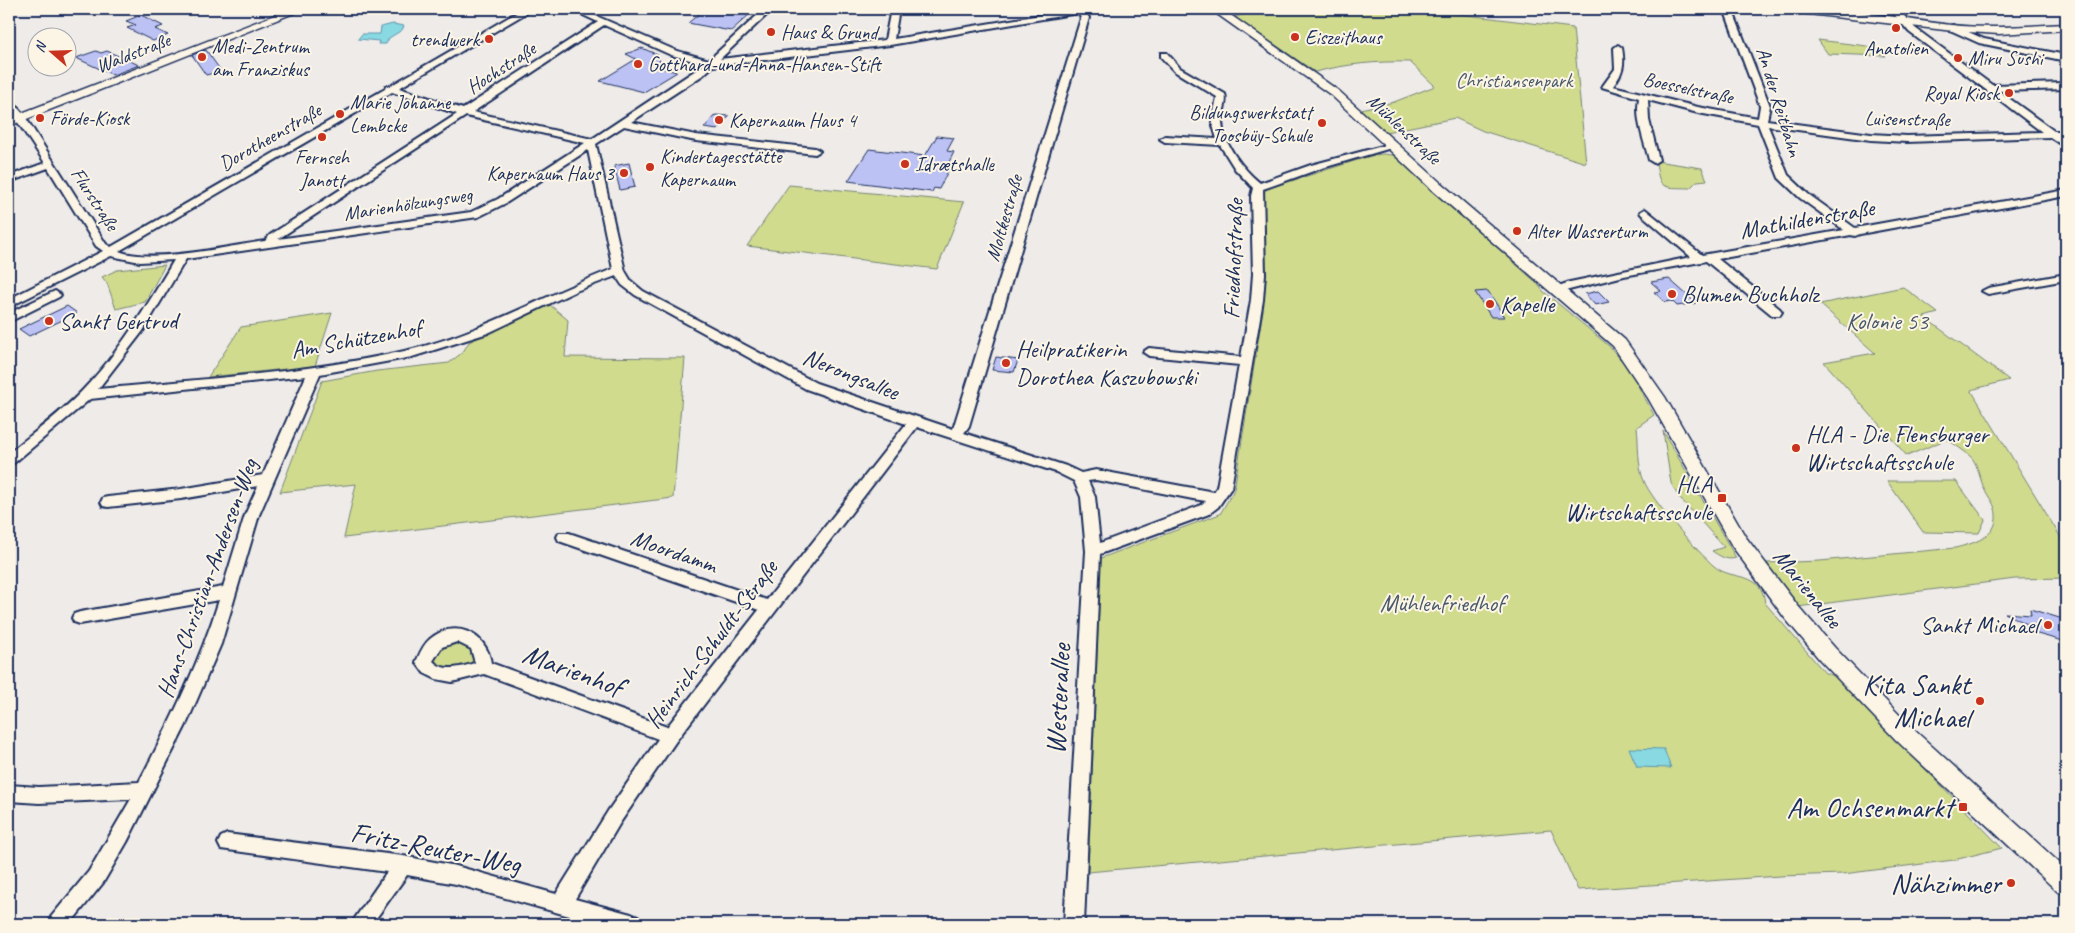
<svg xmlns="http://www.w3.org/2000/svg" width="2075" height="933" font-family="Caveat,sans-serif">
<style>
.green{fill:#d0db8e;stroke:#768576}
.water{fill:#88d9e2;stroke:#5c95ad}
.building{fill:#bdc2f4;stroke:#1b2f5e}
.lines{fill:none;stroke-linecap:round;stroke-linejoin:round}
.minor-casing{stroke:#1b2f5e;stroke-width:4}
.major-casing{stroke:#1b2f5e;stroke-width:3}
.minor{fill:#fcf5e5;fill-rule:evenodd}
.major{fill:#fcf5e5;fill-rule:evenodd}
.poi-dot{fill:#c8321e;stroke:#fcf5e5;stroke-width:2}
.labels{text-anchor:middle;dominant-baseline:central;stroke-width:4;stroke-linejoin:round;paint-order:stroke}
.far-poi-label{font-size:20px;fill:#1b2f5e;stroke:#fcf5e5;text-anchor:start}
.far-street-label{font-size:20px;fill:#1b2f5e;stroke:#fcf5e5}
.far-park-label{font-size:20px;fill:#485a6a;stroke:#fcf5e5}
.street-label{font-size:24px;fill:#1b2f5e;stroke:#fcf5e5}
.poi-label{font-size:24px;fill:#1b2f5e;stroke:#fcf5e5;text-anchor:start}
.park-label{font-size:24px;fill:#485a6a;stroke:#fcf5e5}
.near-street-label{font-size:29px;fill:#1b2f5e;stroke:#fcf5e5}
.near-poi-label{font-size:29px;fill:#1b2f5e;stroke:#fcf5e5;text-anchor:end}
</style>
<rect width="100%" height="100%" fill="#efebe8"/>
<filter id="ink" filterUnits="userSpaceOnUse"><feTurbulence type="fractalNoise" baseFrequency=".02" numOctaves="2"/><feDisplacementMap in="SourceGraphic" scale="10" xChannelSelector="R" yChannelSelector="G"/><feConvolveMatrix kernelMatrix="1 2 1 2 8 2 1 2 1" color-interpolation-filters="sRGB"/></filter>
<g filter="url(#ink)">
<g class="green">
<path d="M1293,9H1440L1442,12L1573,28L1586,163L1483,131L1455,118L1386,132L1360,109L1394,102L1435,86L1410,62C1377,61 1347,64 1315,72L1234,17L1260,11Z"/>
<polygon points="1818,40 1867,46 1886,56 1828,54"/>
<path d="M1382,154L1393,155L1537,283L1543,291L1609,346L1629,369L1654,415L1637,427C1639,443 1637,466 1644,481C1652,501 1697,551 1714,566C1732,582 1761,569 1765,603L1825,673L1835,676L2002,848L1954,860L1843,874L1780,876L1578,890L1551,830L1088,872L1101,558L1220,514L1234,490L1263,310L1264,193L1266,189L1370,156Z"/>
<path d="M1656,161L1702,168L1707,180L1697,181L1690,188C1663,187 1659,191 1656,161Z"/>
<polygon points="789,185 964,202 937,269 747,246"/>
<polygon points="165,265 145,302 116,309 107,283 102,277 117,270"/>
<path d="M1903,287L1938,313L1924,317L2009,380L1971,390L2066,546V578L2015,579L1797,607L1767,563L1820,561L1955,548C1972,544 1998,537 1996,515C1996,505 1989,498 1985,490C1980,481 1978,465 1972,458C1965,451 1955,445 1947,439L1907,456L1824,362L1875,353L1820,304Z"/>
<polygon points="550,305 568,320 565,357 685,358 673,498 344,538 356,484 280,492 322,381 377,371 449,363 463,352 469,342"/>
<polygon points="332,313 315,366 208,377 241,327"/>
<path d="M1663,431L1736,558C1726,561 1720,556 1712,551L1724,547L1678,496L1671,483Z"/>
<polygon points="1887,481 1956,481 1985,520 1979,533 1923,532"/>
<path d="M450,641L464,643L476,653C471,672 445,675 432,661V654Z"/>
</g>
<g class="water">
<polygon points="393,24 404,26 402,30 389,38 386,44 378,44 379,41 358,39 362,34 380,34 381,27"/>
<polygon points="1629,748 1664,749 1671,768 1637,767"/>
</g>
<g class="building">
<polygon points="705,9 741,9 737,12 750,14 731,31 688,23"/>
<polygon points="141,15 163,26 155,29 168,35 153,41 127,28 136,25 126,21"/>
<polygon points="642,48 658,55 661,68 677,72 644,92 600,81 636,59 626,54"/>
<polygon points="206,50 221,71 206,75 192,55"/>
<polygon points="96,51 101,53 107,51 139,65 113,75 76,58"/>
<polygon points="715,115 729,116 718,130 704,128"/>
<polygon points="937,136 954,138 947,151 954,152 949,162 952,163 939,189 934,188 932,192 848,181 869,149 925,156"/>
<polygon points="629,163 635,187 620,190 614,166"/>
<polygon points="1669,279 1696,303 1677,306 1672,301 1665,302 1654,292 1661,291 1651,282"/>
<polygon points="1488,291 1497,305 1504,317 1491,317 1475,292"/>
<polygon points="1598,291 1609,302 1595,305 1585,294"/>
<polygon points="67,306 77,313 29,336 19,329"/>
<polygon points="996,357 1018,360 1014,372 992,370"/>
<polygon points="2030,609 2066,620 2066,642 2034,633 2033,627 2005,613 2031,615"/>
</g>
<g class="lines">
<defs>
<g id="minor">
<path d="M523,9H533L399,88L463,109L598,22L570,9H580L677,51L709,60L764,9H773L720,59L885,40L891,9H899L894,39L1077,9H1093L1086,12L1089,18L969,426L964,433L1066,466L1081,473L1096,470L1214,492L1217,487L1239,365L1149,356L1143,352L1149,348L1241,357L1251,300L1253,274L1251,196L1253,188L1235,169L1220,145L1165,142L1160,139L1165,136L1217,139L1212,122L1217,97L1174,71L1161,57V53H1167L1180,68L1225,94C1228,103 1222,111 1222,121C1222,143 1243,169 1260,183L1311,165L1390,144L1398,146L1319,169L1263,189L1265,274L1263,300L1231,488L1218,507L1209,514L1100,554L1084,924H1064L1086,551L1081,497L1074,481L1056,472L917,427L676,741L620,823L575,899L631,914L638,917L641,924H598L456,884L407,875L372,924H351L387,872L221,849L218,843L221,837L227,834L403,856L456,866L556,894L608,811L658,739L484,674L452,682L436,679L424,673L416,662C420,653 423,645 430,639C454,618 487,633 491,663L667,727L759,610L559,541L557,537L559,533H569L767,600L906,424L806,389L635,295L622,285L616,276L576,291L488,333L412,357L320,374L259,515L221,644L186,725L127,842L103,883L70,924H48L51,917L89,871L131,799L39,803L9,801V785L39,787L139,782C170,723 199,664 219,600L80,624L74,622L72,618L74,614L80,612L223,587L245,515L258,486L181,499L108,507L103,506L101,502L103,498L108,497L181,489L263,475L306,376L90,399L14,463L9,465V453C33,433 60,414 82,391C119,353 147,306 174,260L140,262L111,256L9,307V299L103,251L96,246L48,168L9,182V176L45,163L9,109V100L12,101L24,115L106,244L111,247L385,89L386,86H390ZM1078,13L1081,18L953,429L816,383L643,291L631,281L625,271L596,144L624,126L696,141L815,154L820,151L815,148L696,135L631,122L703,75L713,66L890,45ZM604,25L671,55L705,64L592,139L473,112ZM392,92L457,114L270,235L265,241C228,246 152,264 119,251ZM466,116L585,143L498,199L471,212L278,239ZM588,150L613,269C545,295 481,333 409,350C308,373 202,379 98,389L143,331L186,259L478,217L506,203ZM1096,480L1193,499L1206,501L1199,506L1100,543L1095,497L1088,481ZM457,642L471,649L475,663C461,667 444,673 433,661L442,647Z"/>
<path d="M1724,9H1732L1770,106L1767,120L1871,134L1907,136L2042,132L1909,32L1890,9H1898L1915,28L1992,85L2066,83V89L1999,91L2054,131H2066V137H2062L2066,140V148L2050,137L1907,142L1871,140L1768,126L1788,175L1808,194L1855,228L2066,190V196L1860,234L1855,236L1851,235L1718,259L1780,309L1782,312L1780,315H1772L1706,261L1624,276L1557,293L1553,292V288L1570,282L1691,257L1641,214L1640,212L1645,209L1702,255L1844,230L1800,198L1779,178L1758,124L1698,113L1648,100L1649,120L1659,160L1654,163L1649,160C1644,140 1635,119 1639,98L1602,87L1615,69L1614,48L1618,45L1622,48C1625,64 1623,73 1613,86L1698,107L1758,118L1760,106Z"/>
<polygon points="1953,25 1984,39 2066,55 2066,61 1979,43 1950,30 1950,26"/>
<polygon points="2066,274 2066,280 1988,294 1982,291 1988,288"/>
<polygon points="55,291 61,295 59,297 9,322 9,313"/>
</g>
<g id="major">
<polygon points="290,9 304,9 9,126 9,118"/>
<polygon points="1210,9 1222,9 1339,91 1441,183 1625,340 1665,397 1745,536 1798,606 1835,648 1911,727 2066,869 2066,895 2058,892 1896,740 1820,660 1784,617 1732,546 1648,398 1613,346 1431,189 1331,95"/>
<path d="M1787,9C1841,5 1897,19 1951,25C1990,29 2027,26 2066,24V30L1999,34L1953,31L1792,12Z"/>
</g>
</defs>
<use href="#minor" class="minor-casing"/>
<use href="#major" class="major-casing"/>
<use href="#minor" class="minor"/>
<use href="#major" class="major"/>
</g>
</g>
<g class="poi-dot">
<circle cx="1896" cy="28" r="5"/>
<circle cx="771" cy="32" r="5"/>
<circle cx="1295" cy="37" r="5"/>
<circle cx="489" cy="39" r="5"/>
<circle cx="202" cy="57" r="5"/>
<circle cx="1958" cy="58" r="5"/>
<circle cx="638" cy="64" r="5"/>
<circle cx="2009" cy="93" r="5"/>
<circle cx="340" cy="114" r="5"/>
<circle cx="40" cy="118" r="5"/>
<circle cx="719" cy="120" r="5"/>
<circle cx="1322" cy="123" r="5"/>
<circle cx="322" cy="137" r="5"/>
<circle cx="905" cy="164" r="5"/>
<circle cx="650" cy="167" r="5"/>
<circle cx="624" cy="173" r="5"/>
<circle cx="1517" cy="231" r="5"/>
<circle cx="1672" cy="294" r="5"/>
<circle cx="1490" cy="304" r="5"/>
<circle cx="49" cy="321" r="5"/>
<circle cx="1006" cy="363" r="5"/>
<circle cx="1796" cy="448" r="5"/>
<rect x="1717" y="493" width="10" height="10" rx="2.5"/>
<circle cx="2048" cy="625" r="5"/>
<circle cx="1980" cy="701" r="5"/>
<rect x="1958" y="802" width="10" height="10" rx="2.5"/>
<circle cx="2011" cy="883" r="5"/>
</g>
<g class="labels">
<g class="far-poi-label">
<text x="781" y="32">Haus &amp; Grund</text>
<text x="1305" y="37">Eiszeithaus</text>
<text x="479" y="39" text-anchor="end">trendwerk</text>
<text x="212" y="46">Medi-Zentrum<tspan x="212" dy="23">am Franziskus</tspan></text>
<text x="1896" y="48" text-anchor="middle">Anatolien</text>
<text x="1968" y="58">Miru Sushi</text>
<text x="648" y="64">Gotthard-und-Anna-Hansen-Stift</text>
<text x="1999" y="93" text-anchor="end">Royal Kiosk</text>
<text x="350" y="102">Marie Johanne<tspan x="350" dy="23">Lembcke</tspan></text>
<text x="1312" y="112" text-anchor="end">Bildungswerkstatt<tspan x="1312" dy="23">Toosbüy-Schule</tspan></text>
<text x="50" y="118">Förde-Kiosk</text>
<text x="729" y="120">Kapernaum Haus 4</text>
<text x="660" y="156">Kindertagesstätte<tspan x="660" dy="23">Kapernaum</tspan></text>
<text x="322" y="157" text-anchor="middle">Fernseh<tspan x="322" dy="23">Janott</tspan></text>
<text x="915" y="164">Idrætshalle</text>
<text x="614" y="173" text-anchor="end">Kapernaum Haus 3</text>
<text x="1527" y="231">Alter Wasserturm</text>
</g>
<g class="far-street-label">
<text transform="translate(133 53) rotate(-21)">Waldstraße</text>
<text transform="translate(501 68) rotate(-33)">Hochstraße</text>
<text transform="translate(1688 88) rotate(12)">Boesselstraße</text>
<text transform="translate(1779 102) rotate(73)">An der Reitbahn</text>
<text transform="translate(1907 119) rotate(1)">Luisenstraße</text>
<text transform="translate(1404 129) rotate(43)">Mühlenstraße</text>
<text transform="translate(270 137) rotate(-30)">Dorotheenstraße</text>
<text transform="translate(95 199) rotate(57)">Flurstraße</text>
<text transform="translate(408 204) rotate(-9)">Marienhölzungsweg</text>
<text transform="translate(1004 218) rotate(-74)">Moltkestraße</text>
</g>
<g class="far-park-label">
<text x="1514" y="80">Christiansenpark</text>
</g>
<g class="street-label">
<text transform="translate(1807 219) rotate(-10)">Mathildenstraße</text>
<text transform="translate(1233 259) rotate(-88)">Friedhofstraße</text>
<text transform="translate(356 339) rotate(-10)">Am Schützenhof</text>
<text transform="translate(851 374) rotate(22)">Nerongsallee</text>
<text transform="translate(674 551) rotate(19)">Moordamm</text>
<text transform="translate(207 578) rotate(-70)">Hans-Christian-Andersen-Weg</text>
<text transform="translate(1808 588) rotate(51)">Marienallee</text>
<text transform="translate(711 644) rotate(-53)">Heinrich-Schuldt-Straße</text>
</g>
<g class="poi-label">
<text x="1682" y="294">Blumen Buchholz</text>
<text x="1500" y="304">Kapelle</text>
<text x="59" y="321">Sankt Gertrud</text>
<text x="1016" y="349">Heilpratikerin<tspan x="1016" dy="28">Dorothea Kaszubowski</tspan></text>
<text x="1806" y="434">HLA - Die Flensburger<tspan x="1806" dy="28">Wirtschaftsschule</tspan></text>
<text x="1712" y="484" text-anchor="end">HLA<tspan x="1712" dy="28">Wirtschaftsschule</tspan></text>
<text x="2038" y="625" text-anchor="end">Sankt Michael</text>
</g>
<g class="park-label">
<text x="1887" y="321">Kolonie 53</text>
<text x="1442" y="603">Mühlenfriedhof</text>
</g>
<g class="near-street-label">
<text transform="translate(573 670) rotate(20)">Marienhof</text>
<text transform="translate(1058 699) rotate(-87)">Westerallee</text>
<text transform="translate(436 848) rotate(11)">Fritz-Reuter-Weg</text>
</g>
<g class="near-poi-label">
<text x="1970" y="684">Kita Sankt<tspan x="1970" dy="33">Michael</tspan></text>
<text x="1953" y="807">Am Ochsenmarkt</text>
<text x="2001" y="883">Nähzimmer</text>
</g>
</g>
<rect width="2075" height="933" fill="none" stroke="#fcf5e5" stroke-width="30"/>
<rect x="15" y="15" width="2045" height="903" fill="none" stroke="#1b2f5e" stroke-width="2" filter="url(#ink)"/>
<g transform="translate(52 52) rotate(290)"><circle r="24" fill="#fcf5e5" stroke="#a2a6af"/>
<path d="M0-4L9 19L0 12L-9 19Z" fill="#c8321e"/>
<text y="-8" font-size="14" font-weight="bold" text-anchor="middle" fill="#1b2f5e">N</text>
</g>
</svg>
